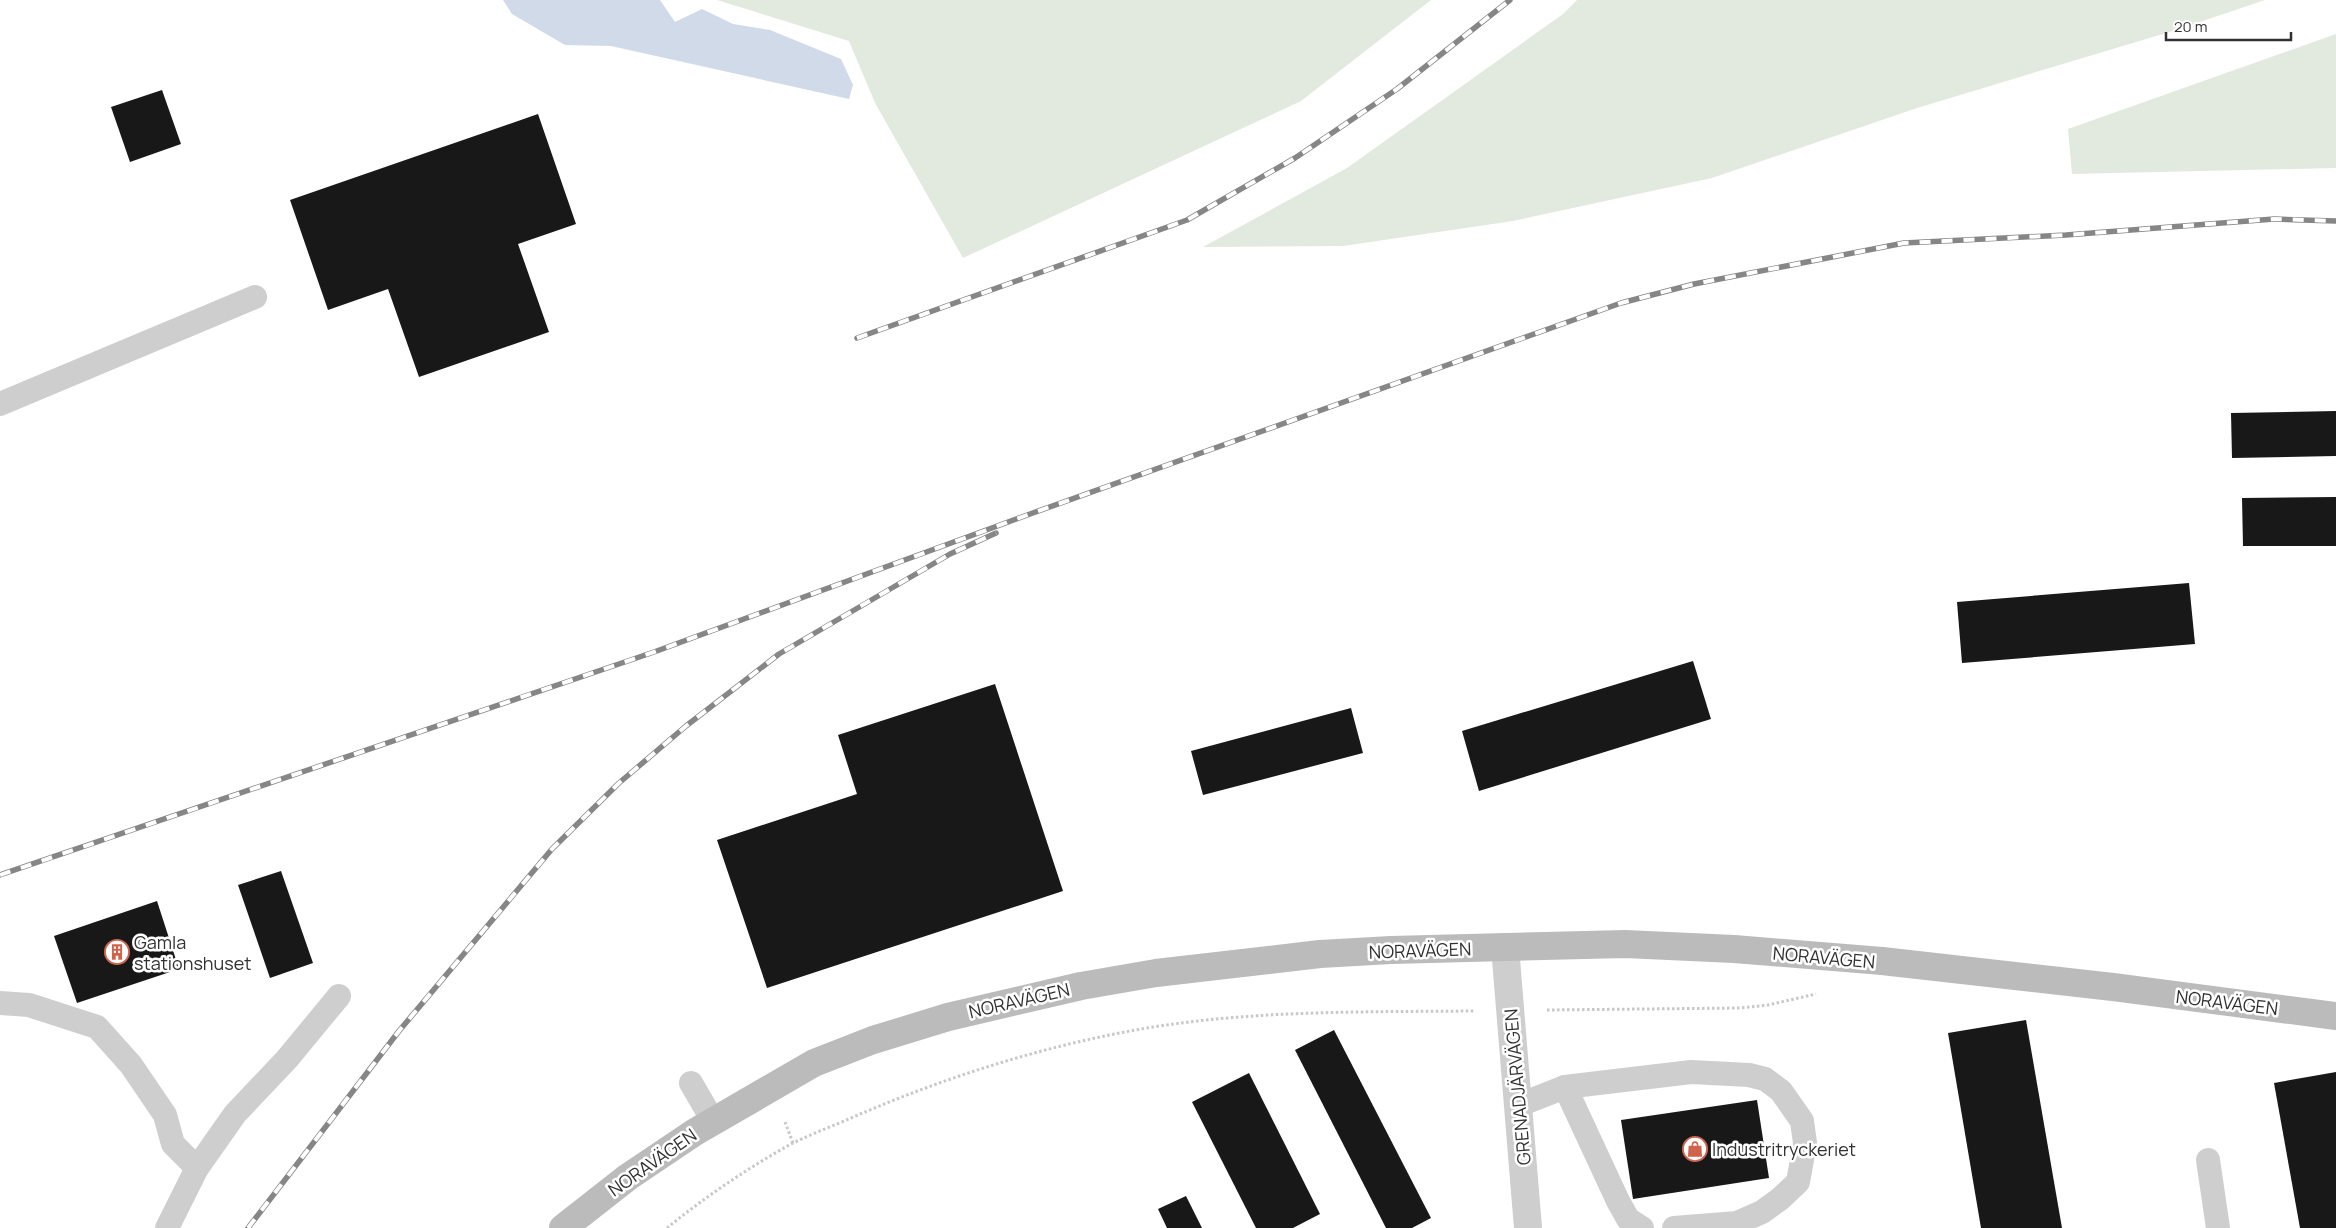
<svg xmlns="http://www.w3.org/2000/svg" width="2336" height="1228" font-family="Manrope,sans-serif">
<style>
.green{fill:#e2e9df}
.water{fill:#d1dae9}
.building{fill:#181818}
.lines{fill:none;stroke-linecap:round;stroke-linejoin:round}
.path{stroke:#c8c8c8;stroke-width:3;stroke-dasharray:2.5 2.5;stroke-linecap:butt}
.lane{stroke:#cecece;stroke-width:24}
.street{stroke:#cecece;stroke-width:28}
.secondary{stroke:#bbb;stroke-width:28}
.rail-casing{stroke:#868686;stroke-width:5.5}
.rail{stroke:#fff;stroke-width:4;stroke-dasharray:11;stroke-linecap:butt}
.labels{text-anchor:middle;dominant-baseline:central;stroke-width:5;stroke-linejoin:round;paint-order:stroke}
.poi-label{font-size:18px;fill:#313131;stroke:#fff;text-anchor:start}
.street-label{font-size:18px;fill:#313131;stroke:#fff}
</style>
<rect width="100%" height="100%" fill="#fff"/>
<g class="green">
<polygon points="717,0 1431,0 1301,101 963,258 875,103 849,41"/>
<polygon points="1577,0 2265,0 2176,30 1917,108 1712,178 1513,221 1343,246 1203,247 1347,168 1563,14"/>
<polygon points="2336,34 2336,168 2072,174 2068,129"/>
</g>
<polygon class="water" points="503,0 660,0 675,22 702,9 733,24 770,30 841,59 853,85 849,99 611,46 565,45 512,14"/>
<g class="building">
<polygon points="162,90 181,144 130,162 111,107"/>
<polygon points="538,114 576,224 518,244 549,332 419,377 388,289 328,310 290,200"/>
<polygon points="2336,411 2336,456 2232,458 2231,413"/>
<polygon points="2336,497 2336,546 2243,546 2242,498"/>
<polygon points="2189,583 2195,644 1962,663 1957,602"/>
<polygon points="1693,661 1711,719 1479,791 1462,731"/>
<polygon points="995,684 1063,891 767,988 717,840 857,794 838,735"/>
<polygon points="1351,708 1363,753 1203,795 1191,751"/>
<polygon points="281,871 313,963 270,978 238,885"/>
<polygon points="157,901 179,969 77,1003 54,936"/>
<polygon points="2026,1020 2062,1228 1981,1228 1948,1033"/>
<polygon points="1334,1030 1431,1218 1412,1228 1386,1228 1295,1050"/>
<polygon points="2336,1072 2336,1228 2300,1228 2274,1083"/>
<polygon points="1249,1073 1320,1214 1293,1228 1256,1228 1192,1102"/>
<polygon points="1757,1100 1769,1178 1633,1199 1621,1120"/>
<polygon points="1186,1196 1202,1228 1167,1228 1158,1209"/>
</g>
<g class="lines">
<g class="path">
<polyline points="1547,1010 1740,1008 1768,1005 1816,994"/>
<polyline points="785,1122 793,1143"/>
<path d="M667,1228C705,1197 748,1168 791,1144C813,1133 836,1125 858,1115C949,1076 1044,1046 1141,1029C1251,1010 1364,1012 1475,1011"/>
</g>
<g class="lane">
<polyline points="0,404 255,297"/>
<polyline points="0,1003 29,1005 97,1027 131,1065 165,1115 173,1144 197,1168"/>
<polyline points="691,1083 713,1121"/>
<polyline points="1565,1087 1618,1201 1628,1219 1642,1228"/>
<polyline points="1519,1105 1565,1087 1691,1072 1749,1075 1765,1079 1781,1091 1802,1121 1805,1143 1798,1182 1780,1199 1762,1212 1737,1223 1674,1228"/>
<polyline points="2208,1160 2218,1228"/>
<polyline points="167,1228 197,1168 235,1114 287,1059 339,996"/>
</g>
<polyline class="street" points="1505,947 1528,1228"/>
<polyline class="secondary" points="563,1228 628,1177 695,1132 814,1063 873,1040 948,1017 1081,986 1156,973 1320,954 1391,950 1625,944 1734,949 1882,961 2113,987 2336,1016"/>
<defs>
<g id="rail">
<polyline points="857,338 1187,220 1295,158 1397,89 1510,0"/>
<polyline points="0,875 654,652 1030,514 1621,303 1694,284 1904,243 2066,235 2274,219 2336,221"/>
<polyline points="248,1228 399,1031 552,849 619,783 686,726 779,654 950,554 996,533"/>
</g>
</defs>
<use href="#rail" class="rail-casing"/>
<use href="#rail" class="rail"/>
</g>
<defs>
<symbol id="building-ring" viewBox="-11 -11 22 22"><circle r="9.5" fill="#fff" stroke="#d0634c" stroke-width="1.5"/><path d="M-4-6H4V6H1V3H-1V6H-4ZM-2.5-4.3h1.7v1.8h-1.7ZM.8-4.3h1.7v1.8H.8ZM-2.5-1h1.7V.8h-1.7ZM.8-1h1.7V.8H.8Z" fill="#d0634c"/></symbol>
<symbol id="shop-ring" viewBox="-11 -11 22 22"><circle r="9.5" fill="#fff" stroke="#d0634c" stroke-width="1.5"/><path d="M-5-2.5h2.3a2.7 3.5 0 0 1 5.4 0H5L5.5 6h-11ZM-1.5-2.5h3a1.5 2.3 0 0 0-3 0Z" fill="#d0634c"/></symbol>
</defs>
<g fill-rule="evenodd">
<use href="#building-ring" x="103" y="938" width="28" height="28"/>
<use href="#shop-ring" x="1681" y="1135" width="28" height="28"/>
</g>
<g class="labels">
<g class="poi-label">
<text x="134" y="942">Gamla<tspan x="134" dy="21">stationshuset</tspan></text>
<text x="1712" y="1149">Industritryckeriet</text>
</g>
<g class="street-label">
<text transform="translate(1420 950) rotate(-2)">NORAVÄGEN</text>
<text transform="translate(1824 957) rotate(5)">NORAVÄGEN</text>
<text transform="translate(1019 1000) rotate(-13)">NORAVÄGEN</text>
<text transform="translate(2227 1002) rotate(7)">NORAVÄGEN</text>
<text transform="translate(1517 1087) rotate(-95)">GRENADJÄRVÄGEN</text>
<text transform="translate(652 1162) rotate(-35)">NORAVÄGEN</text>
</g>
</g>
<path d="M2166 32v8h125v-8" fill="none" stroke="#313131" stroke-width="2.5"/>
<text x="2174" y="32" font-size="15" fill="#313131" stroke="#ffffff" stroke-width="4" paint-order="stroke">20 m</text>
</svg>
